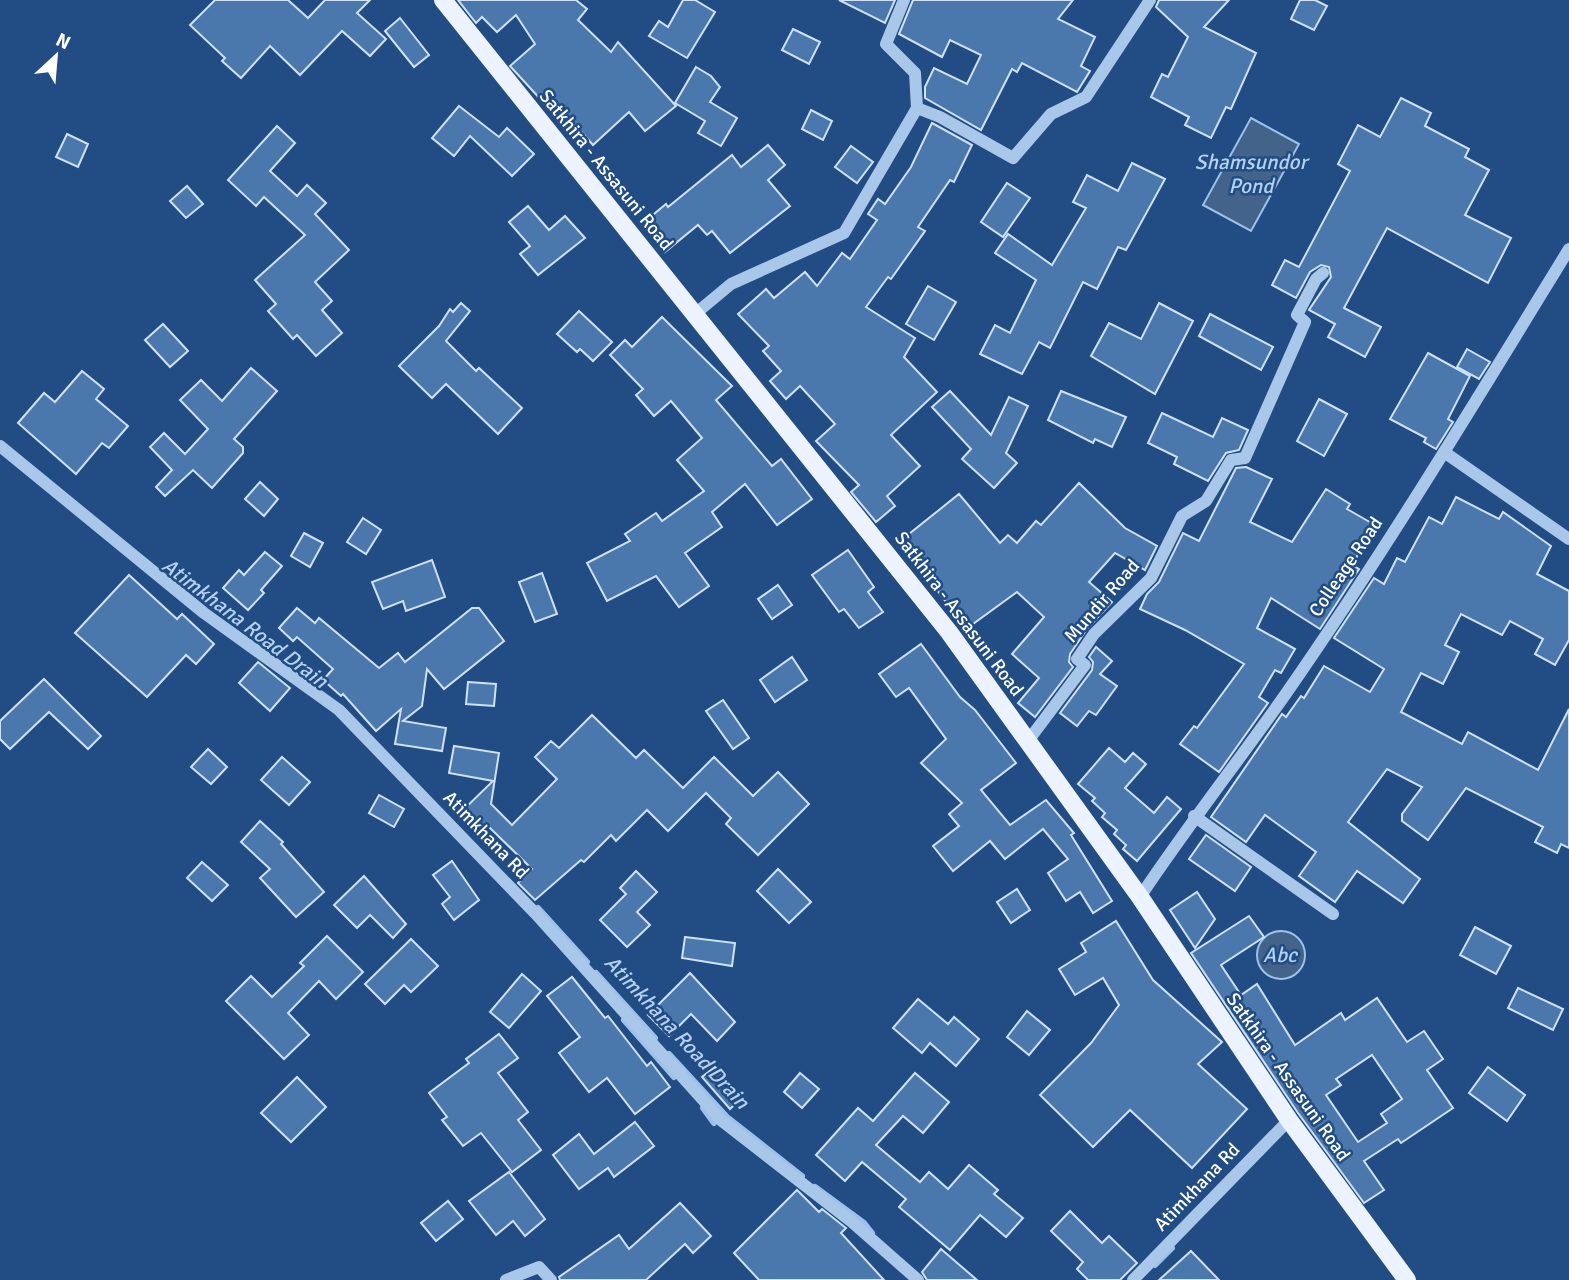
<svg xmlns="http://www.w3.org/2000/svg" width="1569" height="1280" font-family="Signika,sans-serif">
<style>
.water{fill:#43638a;stroke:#9dc2ea;stroke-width:2}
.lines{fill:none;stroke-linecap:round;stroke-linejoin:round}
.stream{stroke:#9dc2ea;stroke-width:6}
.building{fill:#4a77ac;stroke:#cee1f7;stroke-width:2;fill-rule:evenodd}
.minor{stroke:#a9c7e9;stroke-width:12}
.major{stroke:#ecf3fe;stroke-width:18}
.labels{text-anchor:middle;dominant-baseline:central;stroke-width:5;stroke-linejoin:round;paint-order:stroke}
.street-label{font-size:19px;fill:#fff;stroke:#214d84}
.water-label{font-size:21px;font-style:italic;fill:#b5d1f0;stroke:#214d84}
</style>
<rect width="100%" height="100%" fill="#214d84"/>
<g class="water">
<polygon points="1251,118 1299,144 1251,231 1203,205"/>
<circle cx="1281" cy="955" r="24"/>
</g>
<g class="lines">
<g class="stream">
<polyline points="538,908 587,962"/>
<polyline points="596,973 655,1038"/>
<polyline points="624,1020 674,1077"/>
<polyline points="669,1054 727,1117 802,1176"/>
<polyline points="703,1108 714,1123"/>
<polyline points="815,1187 864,1223 872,1233"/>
<polyline points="1155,1265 1172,1248"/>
</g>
</g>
<g class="building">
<polygon points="215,0 288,0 308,18 325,0 370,0 357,13 386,39 370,56 342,31 300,75 270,46 241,78 222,61 225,58 190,25"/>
<polygon points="458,0 576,0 587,9 578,20 611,52 618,42 676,106 645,131 629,112 593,145 560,108 554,114 510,66 535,44 516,15 497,32 482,17 476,23"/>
<polygon points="683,0 695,0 715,12 687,58 649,36 659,21 668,27"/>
<polygon points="839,0 895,0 885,23"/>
<polygon points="913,0 1073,0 1058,19 1095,37 1081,66 1090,71 1077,92 1022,63 1017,72 1012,69 981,130 925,98 925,87 934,68 967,84 981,55 950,40 942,57 899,34"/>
<polygon points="1159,0 1229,0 1204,27 1256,53 1231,109 1226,107 1211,138 1185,125 1189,117 1151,97 1162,74 1168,77 1188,37 1156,7"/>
<polygon points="1300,0 1315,0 1327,6 1314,30 1291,19"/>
<polygon points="400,18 429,55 414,67 385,31"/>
<polygon points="793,29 820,42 809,64 782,50"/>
<polygon points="696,67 711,76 720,87 710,102 737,118 721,146 698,133 705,121 675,103"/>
<polygon points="1401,98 1431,113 1425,126 1469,149 1465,157 1489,170 1465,215 1511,238 1488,283 1387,228 1344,308 1381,327 1365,357 1328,337 1335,324 1309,310 1331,277 1329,267 1321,265 1310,272 1296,298 1272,285 1285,260 1299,267 1350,171 1338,164 1358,125 1380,137"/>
<polygon points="459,106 499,137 507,128 534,154 512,176 470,136 454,156 432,138"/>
<polygon points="811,110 832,121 823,140 802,129"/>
<polygon points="932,123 972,145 954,182 950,180 918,227 925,231 891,279 888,277 866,307 915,338 904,357 937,392 891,435 920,466 887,496 895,506 876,522 851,492 859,485 816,441 835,424 800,386 786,399 770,381 781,371 763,351 769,346 738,314 766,289 774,298 805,272 817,286 842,253 850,259 877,220 868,214 878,199 885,204 911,167"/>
<polygon points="277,126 295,143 270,171 297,196 307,185 326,203 315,214 349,250 315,282 332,301 322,310 342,333 316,356 297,335 293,339 268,311 276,304 255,280 305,235 264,197 256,206 228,180"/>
<polygon points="67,134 88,144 78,167 56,157"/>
<polygon points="768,145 785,165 768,180 790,206 730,253 712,231 707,235 698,225 665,252 642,224 666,204 668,207 732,155 741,167"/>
<polygon points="851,146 873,162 857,183 835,167"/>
<polygon points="1132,163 1165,179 1126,250 1118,247 1097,289 1083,282 1050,348 1039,342 1022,374 980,354 995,325 1010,333 1036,280 995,253 1008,234 1052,265 1086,208 1073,202 1087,175 1118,191"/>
<polygon points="1007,183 1030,198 1003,237 981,222"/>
<polygon points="187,186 203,204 186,218 170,201"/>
<polygon points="528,206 549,230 565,216 585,238 538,275 520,254 530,246 509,222"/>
<polygon points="928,286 956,302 934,340 906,324"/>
<polygon points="461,303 470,311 446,341 476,371 479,368 522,408 498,434 446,384 432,398 399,366 439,326 450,309 453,312"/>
<polygon points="1159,303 1193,321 1155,394 1091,356 1109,323 1141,339"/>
<polygon points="579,311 612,342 593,361 580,349 577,352 557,334"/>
<polygon points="1210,314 1273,347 1261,370 1199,336"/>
<polygon points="662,317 732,386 716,400 772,466 781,459 812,499 777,525 745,484 712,512 722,527 685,553 709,586 679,607 656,576 607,601 587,563 630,541 625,534 656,513 662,521 704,491 677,460 702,438 671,401 654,416 636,395 643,389 610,355 625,340 632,347"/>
<polygon points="163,324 188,351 170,367 145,340"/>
<polygon points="1467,349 1490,362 1479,379 1457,367"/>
<polygon points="1428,353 1470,376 1448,419 1453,422 1436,449 1424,442 1426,438 1390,419"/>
<polygon points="251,368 277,391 234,439 243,447 243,453 212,488 193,470 165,496 156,487 172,470 150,447 164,433 185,454 208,429 180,400 201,380 222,401"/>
<polygon points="82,371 104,389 96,399 128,426 109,448 102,443 76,474 18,423 44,393 55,402"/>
<polygon points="950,391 991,435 1009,397 1028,406 1006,453 1017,463 994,488 962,459 971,449 932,407"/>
<polygon points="1061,391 1126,417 1112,447 1095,439 1093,443 1048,420"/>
<polygon points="1319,399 1347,414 1324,456 1297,441"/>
<polygon points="1162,413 1213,437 1222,418 1248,430 1239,450 1226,453 1208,481 1174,464 1177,457 1148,443"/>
<polygon points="1246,467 1272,479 1250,522 1292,542 1326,489 1350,504 1347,509 1375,525 1352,565 1359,569 1320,629 1271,598 1257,628 1295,649 1281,673 1275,670 1259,697 1268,703 1219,772 1180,744 1194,726 1197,728 1244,664 1185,630 1140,609 1147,594 1159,582 1183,533 1199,541 1236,468"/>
<polygon points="260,482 278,499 264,516 245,499"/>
<polygon points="1079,483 1125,528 1157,546 1145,570 1115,553 1089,582 1112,602 1087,629 1070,654 1069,662 1073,667 1035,717 1018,703 1039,678 1012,654 1044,617 1017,592 966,629 929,579 935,575 904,538 959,494 1000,543 1008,535 1017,543 1036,521 1041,525"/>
<polygon points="1456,497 1499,519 1503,512 1551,546 1537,574 1569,591 1569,640 1555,665 1535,654 1543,639 1510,621 1502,635 1461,614 1445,645 1459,652 1443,684 1421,673 1401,712 1462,744 1468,732 1538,770 1569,709 1569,848 1561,844 1557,853 1535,842 1543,827 1466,788 1428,840 1402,821 1402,814 1422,787 1387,769 1348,822 1420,879 1403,903 1357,871 1335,902 1299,876 1316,852 1265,815 1246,842 1211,817 1282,714 1286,717 1301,696 1304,698 1324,666 1370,692 1384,669 1334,638 1374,578 1384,584 1397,558 1405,562 1429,517 1442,524"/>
<polygon points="363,518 381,530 366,554 347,542"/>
<polygon points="304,533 323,543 310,567 291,556"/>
<polygon points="848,550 874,587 868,592 883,612 859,628 844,609 839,612 812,575"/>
<polygon points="265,552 282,566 261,590 264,593 248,610 223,588 239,570 244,575"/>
<polygon points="432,560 445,597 406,611 403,601 383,609 372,582"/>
<polygon points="542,573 557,614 535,622 519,582"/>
<polygon points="129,575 177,619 182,614 214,644 196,664 186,655 147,697 75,633"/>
<polygon points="778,585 792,605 772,619 758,599"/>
<polygon points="297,608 315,623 319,618 379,668 398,653 405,662 472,608 479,608 504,641 444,689 427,669 422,706 403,721 446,728 442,751 395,744 401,709 376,731 343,694 341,696 323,680 333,669 297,637 293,641 279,628"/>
<polygon points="921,644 960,697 975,710 1016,763 981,790 1010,825 1046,800 1074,833 1071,835 1112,901 1093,913 1080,892 1066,901 1048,873 1068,859 1043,829 1005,859 990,841 953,871 933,846 959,826 949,814 962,803 921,763 946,739 909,688 896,697 879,674"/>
<polygon points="1096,647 1112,661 1100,674 1117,686 1096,715 1089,711 1077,726 1060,713 1092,670 1093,662 1089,657"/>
<polygon points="792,657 807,680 775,702 760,680"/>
<polygon points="258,662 290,688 270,711 239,683"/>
<polygon points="44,679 101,736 88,749 49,712 10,749 0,739 0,721"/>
<polygon points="468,682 496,684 494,706 466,704"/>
<polygon points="723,700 749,738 733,749 706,711"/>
<polygon points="592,715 636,758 644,750 683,788 714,757 753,796 778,772 809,804 758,855 726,824 731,818 706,793 668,831 647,810 616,841 611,835 584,862 581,860 535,900 518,883 532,869 486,824 476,833 458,815 493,781 449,773 454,746 499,753 491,804 512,825 557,779 535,757 551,741 559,748"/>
<polygon points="1109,748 1125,762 1133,753 1146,764 1125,788 1154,813 1167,797 1181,809 1137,861 1123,849 1126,845 1114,834 1117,830 1102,817 1105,813 1092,801 1095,798 1078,784"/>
<polygon points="208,749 227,767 211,784 191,767"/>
<polygon points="282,757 310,782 289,805 261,780"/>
<polygon points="379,795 404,809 394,827 369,813"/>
<polygon points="260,821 283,842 281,844 324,892 296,917 260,878 270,869 241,842"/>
<polygon points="1206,835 1251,867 1235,891 1189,859"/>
<polygon points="452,861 479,900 454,920 442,904 450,897 433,875"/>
<polygon points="202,862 228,885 212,901 187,878"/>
<polygon points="778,869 811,902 789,923 757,891"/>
<polygon points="636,871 657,892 637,912 650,925 627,947 600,920 626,894 620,888"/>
<polygon points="364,876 406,924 393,938 370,915 357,928 334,905"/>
<polygon points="1017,889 1030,910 1011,923 997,902"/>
<polygon points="1197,892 1215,919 1195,948 1170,910"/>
<path d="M1249,916L1264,937L1221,965L1241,995L1257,984L1295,1045L1341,1013L1345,1020L1377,998L1407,1042L1424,1031L1443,1059L1427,1070L1453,1108L1401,1143L1398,1139L1364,1161L1384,1190L1364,1203L1298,1113L1191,953ZM1372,1055L1402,1099L1381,1114L1387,1123L1358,1142L1326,1095L1341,1085L1336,1079Z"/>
<polygon points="1116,921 1153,980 1222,1042 1198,1064 1247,1109 1192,1168 1130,1110 1093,1147 1040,1095 1091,1043 1119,1005 1103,978 1075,995 1059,969 1086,952 1081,943"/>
<polygon points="1475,927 1511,946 1496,974 1460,955"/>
<polygon points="327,936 363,972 336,999 319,981 288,1013 309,1035 284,1059 226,1001 251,976 272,997 304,966 300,963"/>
<polygon points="685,937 735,943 732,966 682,958"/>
<polygon points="411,939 438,966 411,992 404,985 385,1004 365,984"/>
<polygon points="690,973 735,1022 717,1041 691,1014 669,1036 648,1015"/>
<polygon points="522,974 541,991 509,1028 490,1012"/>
<polygon points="572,977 605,1018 608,1016 647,1066 651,1062 670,1087 635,1114 607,1078 589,1092 559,1053 580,1037 547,996"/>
<polygon points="1518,988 1563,1009 1553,1030 1508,1008"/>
<polygon points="918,999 948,1024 954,1017 979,1039 956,1066 930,1043 922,1053 893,1028"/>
<polygon points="1027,1011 1050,1030 1029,1055 1007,1037"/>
<polygon points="499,1034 518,1058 498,1073 528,1112 518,1120 541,1150 512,1172 481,1133 463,1146 442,1120 447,1117 429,1093 469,1063 466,1059"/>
<polygon points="715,1067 742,1098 730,1109 702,1077"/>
<polygon points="1488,1067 1525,1095 1507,1121 1469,1093"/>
<polygon points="800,1073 819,1089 802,1108 784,1092"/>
<polygon points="915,1073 949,1102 923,1133 903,1116 876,1145 920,1182 929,1172 948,1189 969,1165 998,1190 994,1194 1023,1218 1006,1237 980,1215 950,1250 899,1207 906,1199 862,1162 845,1181 816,1155 858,1108 873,1121"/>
<polygon points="297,1077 326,1107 291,1142 261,1113"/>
<polygon points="635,1122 654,1146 614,1177 608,1168 579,1189 553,1155 579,1134 594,1154"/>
<polygon points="509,1172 545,1219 525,1236 513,1221 496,1235 469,1201"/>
<polygon points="797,1190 819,1212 822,1209 846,1228 841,1233 884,1280 759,1280 734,1253"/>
<polygon points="448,1201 463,1219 436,1241 421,1223"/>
<polygon points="680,1203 711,1236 693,1253 685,1244 646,1280 560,1280 559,1277 619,1235 629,1249"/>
<polygon points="1070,1211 1102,1243 1109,1236 1137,1263 1120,1280 1088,1280 1077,1269 1083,1262 1051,1231"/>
<polygon points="941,1249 977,1280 927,1280 922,1272"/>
<polygon points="1191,1251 1219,1280 1159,1280"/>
</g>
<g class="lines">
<g class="minor">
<polyline points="917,108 940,117 1013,158 1051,114 1086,97 1150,0"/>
<polyline points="695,314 731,284 844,233 917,108 915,73 886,44 904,0"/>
<polyline points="0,446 204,613 339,710 536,914 722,1121 852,1222 918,1280"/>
<polyline points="1444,452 1569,539"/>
<polyline points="1028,741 1085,665 1077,659 1094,634 1151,578 1182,516 1206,501 1231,460 1245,458 1305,322 1297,315 1316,279 1323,273"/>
<polyline points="1194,816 1333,914"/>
<path d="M1140,897C1186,828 1237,763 1285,695C1386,550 1477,399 1569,249"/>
<polyline points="506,1280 539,1267 551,1280"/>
<polyline points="1133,1280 1289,1120"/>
</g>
<polyline class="major" points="443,0 949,632 1140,897 1289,1120 1407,1280"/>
</g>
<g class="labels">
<g class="street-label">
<text transform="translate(606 170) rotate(51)">Satkhira - Assasuni Road</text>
<text transform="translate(1346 567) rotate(-56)">Colleage Road</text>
<text transform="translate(1102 601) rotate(-49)">Mundir Road</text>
<text transform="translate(959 614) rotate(53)">Satkhira - Assasuni Road</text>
<text transform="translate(486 835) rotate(46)">Atimkhana Rd</text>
<text transform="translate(1288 1077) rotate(55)">Satkhira - Assasuni Road</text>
<text transform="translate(1197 1187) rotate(-46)">Atimkhana Rd</text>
</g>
<g class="water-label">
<text x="1251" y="162">Shamsundor<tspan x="1251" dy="24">Pond</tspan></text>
<text transform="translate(245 623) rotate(37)">Atimkhana Road Drain</text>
<text x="1280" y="955">Abc</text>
<text transform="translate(677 1032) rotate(47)">Atimkhana Road Drain</text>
</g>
</g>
<g transform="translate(56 56) rotate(26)" stroke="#214d84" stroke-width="5" paint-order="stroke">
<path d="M0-5L12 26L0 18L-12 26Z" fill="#ffffff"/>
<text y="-10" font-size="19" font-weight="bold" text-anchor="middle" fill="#ffffff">N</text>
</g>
</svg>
